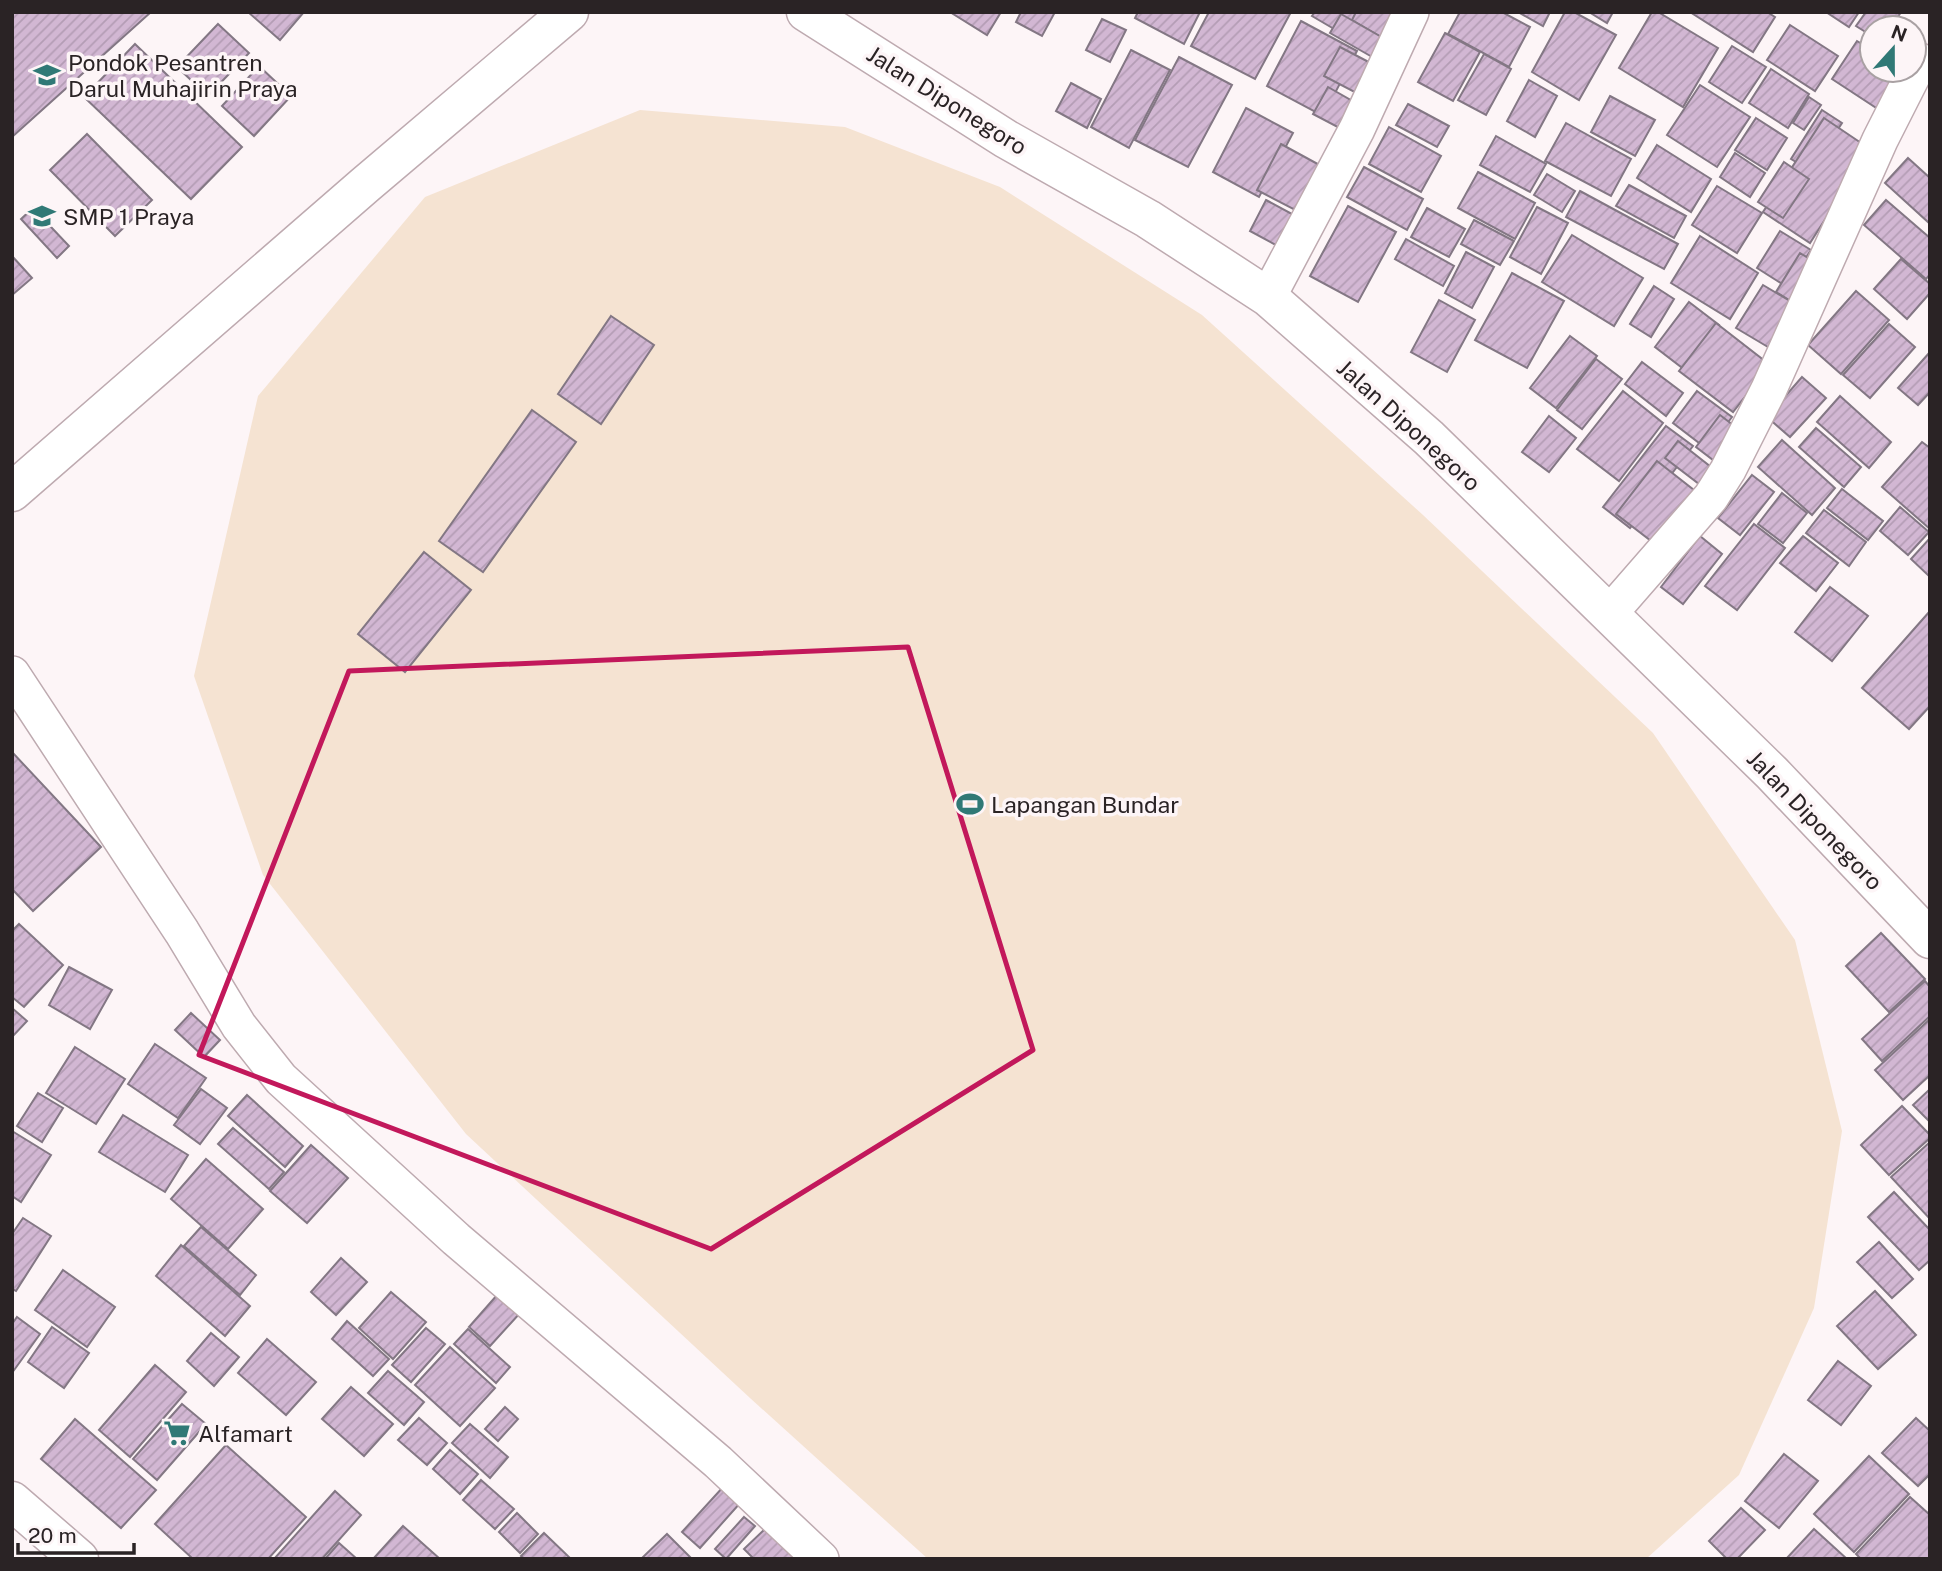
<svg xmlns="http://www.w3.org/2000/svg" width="1942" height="1571" font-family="'Public Sans',sans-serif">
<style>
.garden{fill:#f5e3d2}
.building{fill:url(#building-hatch);stroke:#837784;stroke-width:2}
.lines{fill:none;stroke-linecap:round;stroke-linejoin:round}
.street-casing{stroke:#beaab0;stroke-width:38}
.secondary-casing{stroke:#beaab0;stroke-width:41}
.highway-casing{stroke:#beaab0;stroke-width:41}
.street{stroke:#fff;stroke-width:35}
.secondary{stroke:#fff;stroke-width:38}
.highway{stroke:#fff;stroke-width:38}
.marked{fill:none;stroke:#c2185b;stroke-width:5;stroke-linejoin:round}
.labels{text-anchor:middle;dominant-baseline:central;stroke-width:7;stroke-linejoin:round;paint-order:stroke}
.poi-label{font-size:23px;fill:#2a2325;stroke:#fdf5f7;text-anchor:start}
.street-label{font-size:23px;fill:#2a2325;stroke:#fdf5f7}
</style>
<defs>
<pattern id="building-hatch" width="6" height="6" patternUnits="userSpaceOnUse" patternTransform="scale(1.75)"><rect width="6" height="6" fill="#d2b7d3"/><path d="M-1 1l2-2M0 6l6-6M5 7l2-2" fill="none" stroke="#b49db5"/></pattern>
</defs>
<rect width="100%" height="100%" fill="#fdf5f7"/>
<polygon class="garden" points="640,110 845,127 1000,187 1202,315 1423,515 1653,733 1795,940 1842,1131 1814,1308 1739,1475 1646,1559 928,1559 750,1398 466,1134 263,875 194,676 258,396 425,197"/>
<g class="building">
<polygon points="12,12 151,12 12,137"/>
<polygon points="248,12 304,12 280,40"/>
<polygon points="950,12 1001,12 987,35"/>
<polygon points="1021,12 1055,12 1042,36 1016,22"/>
<polygon points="1138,12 1200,12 1184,44 1135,18"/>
<polygon points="1209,12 1291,12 1255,79 1191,46"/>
<polygon points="1315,12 1360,12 1346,36 1312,16"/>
<polygon points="1356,12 1403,12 1388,41 1352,20"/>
<polygon points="1460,12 1502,12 1530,27 1509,67 1448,34"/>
<polygon points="1518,12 1550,12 1543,26"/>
<polygon points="1565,12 1574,12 1616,35 1579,100 1532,72"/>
<polygon points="1589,12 1613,12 1607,23"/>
<polygon points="1652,12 1658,12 1718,48 1683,107 1619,68"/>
<polygon points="1690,12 1767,12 1775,17 1753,52"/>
<polygon points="1826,12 1859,12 1849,27"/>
<polygon points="1866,12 1901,12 1891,28 1872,28 1872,36 1856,26"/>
<polygon points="1341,14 1392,43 1381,62 1330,33"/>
<polygon points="1102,19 1126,30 1110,62 1086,50"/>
<polygon points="1301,21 1357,51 1323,116 1267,86"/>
<polygon points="218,24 249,53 208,96 177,67"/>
<polygon points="1790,25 1838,56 1815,91 1767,60"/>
<polygon points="1445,33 1480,52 1453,101 1418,82"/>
<polygon points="1857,41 1872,50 1872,70 1904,70 1884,113 1832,79"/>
<polygon points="135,44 242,147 191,199 84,97"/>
<polygon points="1732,46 1766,67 1742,103 1709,82"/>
<polygon points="1340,47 1382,69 1366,98 1324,76"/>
<polygon points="1131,50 1170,70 1129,148 1091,127"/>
<polygon points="1484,54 1511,69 1486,115 1458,100"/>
<polygon points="1179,57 1232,85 1188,167 1135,140"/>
<polygon points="259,66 291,96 254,136 222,106"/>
<polygon points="1771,69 1809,94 1788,128 1749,103"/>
<polygon points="1529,80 1557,96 1535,137 1507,121"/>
<polygon points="1071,83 1101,99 1087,128 1056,111"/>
<polygon points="1700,85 1750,117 1717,167 1667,135"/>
<polygon points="1328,87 1361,106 1347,132 1313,114"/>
<polygon points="1610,96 1655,120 1635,156 1591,132"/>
<polygon points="1809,97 1821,105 1804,130 1793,123"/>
<polygon points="1408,104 1449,126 1437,147 1396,125"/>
<polygon points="1246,108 1293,133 1259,197 1213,172"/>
<polygon points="1822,110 1842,123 1811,171 1791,159"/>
<polygon points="1756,118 1787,138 1767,170 1735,150"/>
<polygon points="1824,118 1870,149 1810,243 1763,212"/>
<polygon points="1566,123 1631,159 1611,196 1545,161"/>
<polygon points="1389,127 1441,156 1421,192 1369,164"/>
<polygon points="87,134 152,200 115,236 50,170"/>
<polygon points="1496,136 1546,164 1530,192 1480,165"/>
<polygon points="1281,144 1325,168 1301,213 1257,190"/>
<polygon points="1657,145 1711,179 1691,212 1637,178"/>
<polygon points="1735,153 1765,173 1750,197 1720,177"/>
<polygon points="1908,158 1930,178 1930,220 1928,222 1885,183"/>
<polygon points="1784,162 1809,179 1783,218 1758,202"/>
<polygon points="1364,167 1423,199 1407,230 1347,197"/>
<polygon points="1478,172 1535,203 1515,239 1458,208"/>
<polygon points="1547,174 1575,191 1562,212 1534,195"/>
<polygon points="1629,185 1686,216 1674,238 1616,206"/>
<polygon points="1717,186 1762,213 1737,253 1692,225"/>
<polygon points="1580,191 1678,244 1664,269 1566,217"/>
<polygon points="1266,200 1303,220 1287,251 1250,231"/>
<polygon points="1886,200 1930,238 1930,274 1926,279 1864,225"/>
<polygon points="1348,206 1396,232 1358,302 1310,276"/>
<polygon points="1537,207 1568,223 1541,274 1510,257"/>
<polygon points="33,208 69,246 57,258 21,219"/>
<polygon points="1427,208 1465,229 1449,257 1411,237"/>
<polygon points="1474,220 1514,241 1500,265 1461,244"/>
<polygon points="1780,231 1811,250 1787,287 1757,268"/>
<polygon points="1572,235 1643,278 1614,326 1542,282"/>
<polygon points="1700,236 1758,273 1730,319 1671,283"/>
<polygon points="1406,239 1454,266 1443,286 1395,259"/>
<polygon points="1466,252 1494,267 1472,308 1445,293"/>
<polygon points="1800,253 1818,264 1794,303 1776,292"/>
<polygon points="12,256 32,278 12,295"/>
<polygon points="1901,259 1930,284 1930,293 1907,319 1874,289"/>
<polygon points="1512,273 1564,301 1527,368 1475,340"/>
<polygon points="1763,285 1800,307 1773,350 1736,328"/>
<polygon points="1654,286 1674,299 1651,337 1630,324"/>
<polygon points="1856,291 1889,320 1841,374 1808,345"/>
<polygon points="1439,300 1475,320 1447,372 1411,352"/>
<polygon points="1689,302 1719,325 1685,370 1655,347"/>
<polygon points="611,316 654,345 601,424 558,394"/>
<polygon points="1716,323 1770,365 1733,412 1679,371"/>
<polygon points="1889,324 1915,347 1870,398 1843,375"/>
<polygon points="1570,336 1597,356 1556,408 1530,388"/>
<polygon points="1930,352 1930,392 1918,405 1898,388"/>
<polygon points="1596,359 1622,379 1582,429 1557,410"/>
<polygon points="1642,362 1683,393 1666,416 1625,384"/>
<polygon points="1802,377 1826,398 1790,437 1767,417"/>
<polygon points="1623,391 1663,423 1619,481 1577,449"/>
<polygon points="1697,391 1732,417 1707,449 1673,423"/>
<polygon points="1840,396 1891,442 1869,468 1817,422"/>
<polygon points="532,410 576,442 483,572 439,541"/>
<polygon points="1720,415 1742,432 1717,463 1696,447"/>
<polygon points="1549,416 1576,438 1549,472 1522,452"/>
<polygon points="1666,426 1693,446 1630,528 1603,507"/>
<polygon points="1816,428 1861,467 1844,487 1799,447"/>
<polygon points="1782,440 1835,488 1812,515 1758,467"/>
<polygon points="1678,441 1716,471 1703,487 1665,458"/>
<polygon points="1922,442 1930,448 1930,529 1882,487"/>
<polygon points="1657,461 1699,494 1659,547 1616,514"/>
<polygon points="1752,475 1774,492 1740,535 1718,518"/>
<polygon points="1842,489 1883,521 1868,540 1827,508"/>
<polygon points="1782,493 1807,513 1783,543 1758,524"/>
<polygon points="1900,507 1929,532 1908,555 1880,531"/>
<polygon points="1824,510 1866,542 1849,566 1806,533"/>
<polygon points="1754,524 1785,548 1737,610 1705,586"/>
<polygon points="1700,536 1722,554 1683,604 1661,587"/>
<polygon points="1803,536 1838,563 1816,591 1780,563"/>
<polygon points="1930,538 1930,577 1911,559"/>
<polygon points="424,552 471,590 405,672 358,634"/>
<polygon points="1830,587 1868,616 1832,661 1795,632"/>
<polygon points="1930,611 1930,706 1909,729 1862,688"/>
<polygon points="12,752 101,847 33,911 12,889"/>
<polygon points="19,924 63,965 24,1007 12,997 12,931"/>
<polygon points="1881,933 1925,979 1889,1012 1846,966"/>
<polygon points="69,967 112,990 90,1029 49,1005"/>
<polygon points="1925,981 1930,987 1930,1016 1882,1061 1862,1039"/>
<polygon points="12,1008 27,1021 12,1037"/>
<polygon points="191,1013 220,1040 204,1057 175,1030"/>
<polygon points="1930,1019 1930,1075 1903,1100 1875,1070"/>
<polygon points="155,1044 206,1078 178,1118 128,1084"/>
<polygon points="75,1047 125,1079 96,1124 46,1093"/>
<polygon points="201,1089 227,1108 200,1144 174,1125"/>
<polygon points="1930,1089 1930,1122 1913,1105"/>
<polygon points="38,1093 63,1108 42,1142 17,1126"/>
<polygon points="247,1095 303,1146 285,1167 228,1116"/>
<polygon points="1902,1106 1930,1135 1930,1138 1889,1175 1861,1145"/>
<polygon points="123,1115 188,1155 165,1192 99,1152"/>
<polygon points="233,1128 284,1172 269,1189 218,1144"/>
<polygon points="12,1131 51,1155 21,1202 12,1196"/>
<polygon points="1930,1142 1930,1219 1891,1177"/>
<polygon points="311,1145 348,1178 307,1223 270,1191"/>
<polygon points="206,1159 263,1209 228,1249 171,1199"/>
<polygon points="1894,1192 1930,1230 1930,1260 1919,1270 1868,1217"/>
<polygon points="23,1218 51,1236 16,1291 12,1289 12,1234"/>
<polygon points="201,1227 256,1275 240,1295 184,1246"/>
<polygon points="1879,1242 1913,1279 1892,1298 1857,1262"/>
<polygon points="181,1245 250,1306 225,1336 156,1276"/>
<polygon points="341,1258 367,1282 336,1315 311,1292"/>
<polygon points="63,1270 115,1307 87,1347 35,1310"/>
<polygon points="1875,1291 1916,1335 1878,1369 1837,1326"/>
<polygon points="391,1292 426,1322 393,1359 359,1328"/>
<polygon points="498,1294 520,1313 490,1346 469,1327"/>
<polygon points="17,1317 40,1334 12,1373 12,1324"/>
<polygon points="347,1321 389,1359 373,1376 332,1339"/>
<polygon points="52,1327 89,1353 64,1388 28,1362"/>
<polygon points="426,1328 445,1344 411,1382 392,1365"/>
<polygon points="468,1329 510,1367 496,1383 454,1344"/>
<polygon points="211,1333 239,1357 214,1386 187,1361"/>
<polygon points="267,1339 316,1382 286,1415 238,1373"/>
<polygon points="450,1347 495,1388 460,1426 415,1385"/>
<polygon points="1838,1361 1871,1386 1841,1425 1808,1400"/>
<polygon points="155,1365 186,1392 130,1457 99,1430"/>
<polygon points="388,1371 424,1402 404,1425 368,1393"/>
<polygon points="351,1387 393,1424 364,1456 322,1419"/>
<polygon points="182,1404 206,1424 157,1480 133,1459"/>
<polygon points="505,1407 518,1419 498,1441 485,1429"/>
<polygon points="419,1418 447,1443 427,1465 398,1440"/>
<polygon points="1916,1418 1930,1431 1930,1474 1918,1486 1882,1453"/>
<polygon points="75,1419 156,1490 121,1528 41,1459"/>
<polygon points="470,1424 508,1457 490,1478 452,1443"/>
<polygon points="226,1445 306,1517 268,1559 193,1559 155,1524"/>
<polygon points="450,1450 478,1474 460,1494 433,1469"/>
<polygon points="1784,1454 1818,1481 1779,1528 1745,1501"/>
<polygon points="1869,1456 1909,1494 1854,1552 1814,1514"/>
<polygon points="481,1480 514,1509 495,1529 463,1500"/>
<polygon points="724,1486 741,1502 700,1548 682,1532"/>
<polygon points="335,1491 361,1515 322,1559 274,1559"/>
<polygon points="1910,1497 1930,1515 1930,1559 1861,1559 1856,1554"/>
<polygon points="1741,1508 1765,1530 1737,1559 1727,1559 1709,1541"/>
<polygon points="517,1513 538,1534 520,1553 499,1532"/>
<polygon points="744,1517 755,1526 726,1559 715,1549"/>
<polygon points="403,1526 440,1559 373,1559"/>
<polygon points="767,1527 798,1559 754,1559 744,1549"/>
<polygon points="1814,1529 1847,1559 1786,1559"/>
<polygon points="544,1533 571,1559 524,1559 521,1556"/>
<polygon points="667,1534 692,1559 641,1559"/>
<polygon points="339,1543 357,1559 325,1559"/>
</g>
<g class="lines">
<defs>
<g id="street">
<polyline points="1268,297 1357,129 1411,12"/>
<polyline points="1609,614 1711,497 1728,470 1769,389 1880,140 1920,61"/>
<polyline points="12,674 182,932 239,1026 281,1079 456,1239 718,1462 821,1559"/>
</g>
<g id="secondary">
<polyline points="806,12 1006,139 1148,219 1268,297 1429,438 1772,773 1930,939"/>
<polyline points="12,492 365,185 569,12"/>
</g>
<polyline id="highway" points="12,1501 79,1559"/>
</defs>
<use href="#street" class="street-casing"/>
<use href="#secondary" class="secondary-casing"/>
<use href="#highway" class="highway-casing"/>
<use href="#street" class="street"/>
<use href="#secondary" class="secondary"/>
<use href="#highway" class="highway"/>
</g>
<path class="marked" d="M908,647L1033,1050L711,1249L199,1055L349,671Z"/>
<defs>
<symbol id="school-bare" viewBox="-9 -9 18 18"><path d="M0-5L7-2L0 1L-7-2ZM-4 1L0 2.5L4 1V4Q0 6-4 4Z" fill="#307976" stroke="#fdf5f7" stroke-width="2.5" paint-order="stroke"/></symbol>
<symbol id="stadium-bare" viewBox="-9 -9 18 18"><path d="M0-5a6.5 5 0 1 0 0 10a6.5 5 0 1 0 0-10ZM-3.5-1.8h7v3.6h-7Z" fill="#307976" stroke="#fdf5f7" stroke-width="2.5" paint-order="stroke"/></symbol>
<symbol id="supermarket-bare" viewBox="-9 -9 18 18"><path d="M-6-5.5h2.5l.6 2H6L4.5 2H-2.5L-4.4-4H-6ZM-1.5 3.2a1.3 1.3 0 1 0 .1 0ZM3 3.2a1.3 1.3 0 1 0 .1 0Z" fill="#307976" stroke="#fdf5f7" stroke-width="2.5" paint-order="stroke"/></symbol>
</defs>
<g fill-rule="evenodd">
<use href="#school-bare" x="28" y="56" width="38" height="38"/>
<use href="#school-bare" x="23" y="197" width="38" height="38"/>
<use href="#stadium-bare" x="951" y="785" width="38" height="38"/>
<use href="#supermarket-bare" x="158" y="1414" width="38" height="38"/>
</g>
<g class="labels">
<g class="poi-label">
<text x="68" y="62">Pondok Pesantren<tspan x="68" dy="26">Darul Muhajirin Praya</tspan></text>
<text x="63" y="216">SMP 1 Praya</text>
<text x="991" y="804">Lapangan Bundar</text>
<text x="198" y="1433">Alfamart</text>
</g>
<g class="street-label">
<text transform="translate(947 100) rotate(32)">Jalan Diponegoro</text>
<text transform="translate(1409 425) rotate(42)">Jalan Diponegoro</text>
<text transform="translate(1815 820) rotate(46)">Jalan Diponegoro</text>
</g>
</g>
<rect width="1942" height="1571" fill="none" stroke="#2a2325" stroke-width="28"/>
<g transform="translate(1893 49) rotate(21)"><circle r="33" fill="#fdf5f7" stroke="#a9a1a3" stroke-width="2"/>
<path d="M0-5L12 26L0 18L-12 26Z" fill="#307976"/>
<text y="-10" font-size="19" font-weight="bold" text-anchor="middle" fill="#2a2325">N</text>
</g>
<path d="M18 1543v10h116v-10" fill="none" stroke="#2a2325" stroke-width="3.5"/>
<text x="28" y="1543" font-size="21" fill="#2a2325" stroke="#fdf5f7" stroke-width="5" paint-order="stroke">20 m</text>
</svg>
